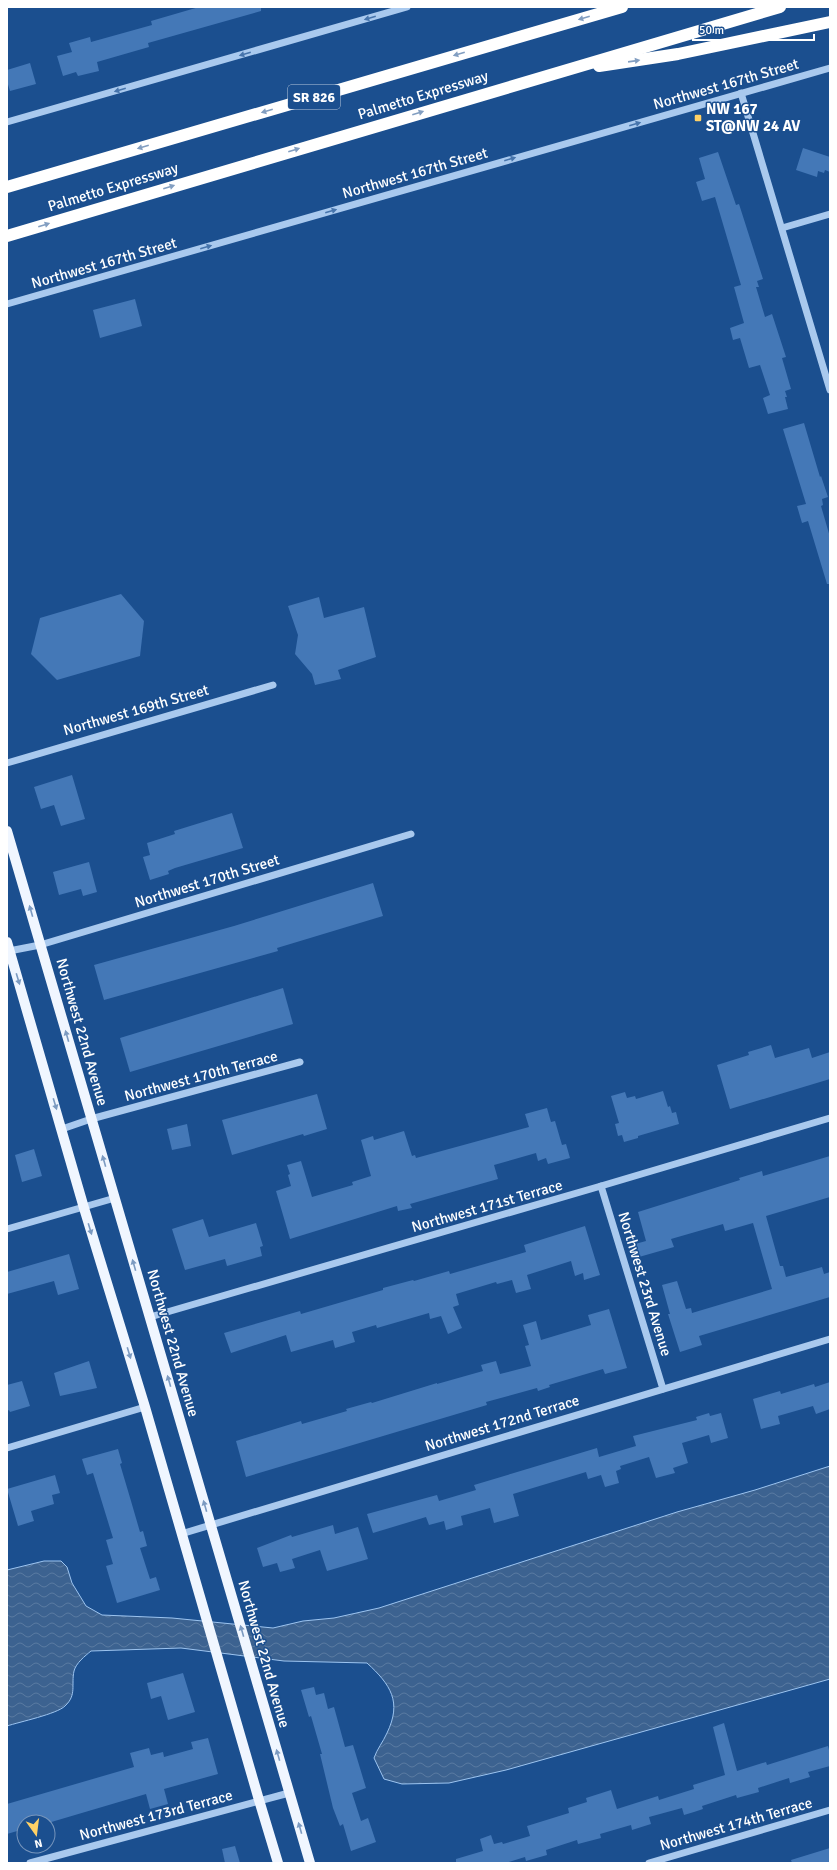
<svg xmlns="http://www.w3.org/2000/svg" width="837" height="1870" font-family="Signika,sans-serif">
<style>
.water{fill:url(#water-waves);stroke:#9cc4f0}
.building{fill:#4478b7}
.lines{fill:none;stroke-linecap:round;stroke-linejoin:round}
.minor{stroke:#a9c9ee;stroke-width:7}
.major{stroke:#f0f6ff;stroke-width:10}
.highway{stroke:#fff;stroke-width:12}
.oneway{fill:#4674ac}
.oneway2{fill:#829ec1}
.oneway3{fill:#7b9ac1}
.poi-dot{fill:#ffd166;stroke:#1b4f8f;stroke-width:1.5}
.labels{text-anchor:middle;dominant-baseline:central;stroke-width:3;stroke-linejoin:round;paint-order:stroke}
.shield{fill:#1b4f8f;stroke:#bbcadd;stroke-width:1}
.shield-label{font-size:14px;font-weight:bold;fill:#fff}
.street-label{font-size:15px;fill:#fff;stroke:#1b4f8f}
.poi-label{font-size:15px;font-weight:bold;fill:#fff;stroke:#1b4f8f;text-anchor:start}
</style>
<defs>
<pattern id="water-waves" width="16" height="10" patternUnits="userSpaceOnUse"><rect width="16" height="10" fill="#3c6290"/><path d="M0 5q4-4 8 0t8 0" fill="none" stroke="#597aa1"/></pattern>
</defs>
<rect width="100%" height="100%" fill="#1b4f8f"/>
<path class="water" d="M830,1466V1679L506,1770L449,1783L402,1784L384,1779L374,1758C377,1749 383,1742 387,1733C402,1702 391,1685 367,1663L284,1661L181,1648L91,1651C85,1656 76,1663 74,1671C71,1685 77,1695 65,1706C57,1714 19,1722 7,1726V1570L44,1561H61L67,1567L72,1583L86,1606L102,1615L172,1618L273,1628L303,1621L334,1618L379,1608L677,1512L755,1490Z"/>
<g class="building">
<polygon points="199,7 261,7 261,11 148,43 149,47 97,62 99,71 78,76 76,72 63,76 57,56 72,52 69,43 90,37 91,42 152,25 151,21"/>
<polygon points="30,63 36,84 10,91 7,81 7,70"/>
<polygon points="803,148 830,157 830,172 825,170 824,173 818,171 817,177 796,170"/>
<polygon points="718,152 736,205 739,204 763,279 757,281 759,287 756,287 765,317 772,314 786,357 782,358 791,389 785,391 787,397 785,397 788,409 768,414 763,398 770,395 760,365 749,368 740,338 733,340 730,328 744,323 734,287 741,285 715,197 702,201 696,182 705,179 699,158"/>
<polygon points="135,299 142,326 100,338 93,310"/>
<polygon points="804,423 820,477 821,476 828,497 822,499 823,505 821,506 830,537 830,584 827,584 808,521 802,523 797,506 806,504 783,429"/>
<polygon points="121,594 144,621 140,656 57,680 31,654 40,618"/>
<polygon points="319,597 324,618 364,607 376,657 338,670 341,679 315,685 312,674 295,654 298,635 288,606"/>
<polygon points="72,775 85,819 61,826 54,805 41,809 34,787"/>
<polygon points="232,813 243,848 175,868 168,871 169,874 150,880 143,857 150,855 147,843 175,834 174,831"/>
<polygon points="89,862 97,892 83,896 81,889 59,895 53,872"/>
<polygon points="373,883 383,916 277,948 278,951 104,1000 94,965 234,926"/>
<polygon points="283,988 293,1024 130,1072 120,1038"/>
<polygon points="771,1045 775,1058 809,1048 812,1058 830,1052 830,1079 730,1109 717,1065 749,1055 748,1052"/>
<polygon points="663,1091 668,1107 670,1106 672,1113 676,1112 679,1124 638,1136 638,1138 624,1142 622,1135 618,1136 615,1124 619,1123 611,1096 625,1092 627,1098 635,1096 636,1099"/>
<polygon points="317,1094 327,1129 304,1136 303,1134 232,1155 222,1120"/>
<polygon points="547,1108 551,1122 555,1121 562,1145 566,1144 570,1158 548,1164 546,1158 538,1161 536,1153 494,1165 498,1179 410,1204 412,1208 398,1211 397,1206 290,1239 276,1191 291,1186 288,1175 290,1174 287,1165 301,1161 312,1197 353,1185 352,1182 371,1176 361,1140 373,1136 374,1140 404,1131 412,1156 415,1155 416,1158 529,1127 525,1114"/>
<polygon points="187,1124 191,1146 172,1150 167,1129"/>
<polygon points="34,1149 42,1176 22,1182 15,1155"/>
<polygon points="830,1156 830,1197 766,1216 780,1266 783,1266 786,1277 822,1267 824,1274 830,1272 830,1297 699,1336 702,1345 680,1352 668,1314 670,1314 662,1285 677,1281 686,1309 691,1308 692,1313 772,1289 753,1223 725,1231 723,1224 671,1239 674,1247 639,1257 635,1244 646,1241 638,1212 740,1180 739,1178 762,1171 763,1176"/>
<polygon points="203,1219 209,1237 256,1223 263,1246 260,1247 262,1256 227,1266 225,1259 185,1270 172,1229"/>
<polygon points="585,1226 600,1275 584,1280 583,1273 575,1276 571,1261 527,1275 531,1289 516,1293 512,1280 497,1284 496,1282 456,1294 459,1305 453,1307 462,1328 448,1334 441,1316 430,1319 429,1313 377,1328 376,1325 352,1332 355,1342 335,1348 333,1340 291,1352 286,1335 231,1353 224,1333 300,1311 301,1314 383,1290 383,1288 413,1280 414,1281 449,1271 450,1274 526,1252 524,1245"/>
<polygon points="69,1254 79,1289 58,1295 54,1281 7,1294 7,1272"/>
<polygon points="609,1309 627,1368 605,1374 603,1369 549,1385 550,1387 538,1391 537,1388 486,1402 487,1405 246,1477 236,1441 301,1421 302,1424 347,1411 346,1409 371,1402 372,1403 437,1383 437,1384 483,1371 481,1365 496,1361 500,1374 531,1366 525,1346 529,1345 523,1325 536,1321 541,1340 591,1325 588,1315"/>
<polygon points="89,1361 97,1388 60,1396 54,1373"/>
<polygon points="22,1381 30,1406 10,1412 9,1410 7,1411 7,1385"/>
<polygon points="830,1382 830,1409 816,1414 813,1406 778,1416 780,1424 761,1429 753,1399 780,1391 781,1394 814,1384 815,1387"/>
<polygon points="709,1413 710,1416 721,1413 728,1438 711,1443 709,1435 682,1443 688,1463 673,1468 675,1473 656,1478 649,1457 620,1466 621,1469 616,1471 619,1483 605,1487 601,1475 588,1479 586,1472 513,1494 519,1516 494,1523 490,1508 461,1516 463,1525 446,1530 444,1521 429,1525 426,1517 373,1533 367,1514 437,1495 439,1501 476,1490 474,1485 597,1448 599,1457 636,1446 633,1436 697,1420 696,1417"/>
<polygon points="118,1449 122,1463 120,1464 131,1501 140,1532 143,1531 147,1546 140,1548 150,1579 156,1577 160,1590 117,1603 106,1566 113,1564 106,1540 113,1538 93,1473 87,1475 82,1459"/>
<polygon points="55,1475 60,1493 52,1495 54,1504 31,1511 34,1521 18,1526 7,1489"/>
<polygon points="333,1525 335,1534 358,1527 368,1559 327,1571 320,1550 292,1559 295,1568 280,1572 277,1563 263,1567 257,1548 291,1535 292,1537"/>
<polygon points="183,1673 195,1712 168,1720 161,1696 151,1699 147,1683"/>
<polygon points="314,1687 316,1695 324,1693 328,1709 334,1707 345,1747 353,1745 366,1788 352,1793 361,1821 368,1818 376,1842 351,1851 343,1824 340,1826 333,1808 320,1754 322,1754 311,1716 309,1717 301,1690"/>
<polygon points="724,1723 737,1771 766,1762 767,1765 828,1746 830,1754 830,1766 808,1772 810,1777 790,1783 789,1778 758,1788 759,1792 737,1798 736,1795 702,1806 703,1809 694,1812 684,1815 682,1808 649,1817 651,1824 632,1830 631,1825 600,1834 601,1838 578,1844 577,1840 546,1850 547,1855 526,1861 525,1857 506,1863 456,1863 456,1859 483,1851 480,1839 491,1835 494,1844 502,1842 503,1844 530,1836 527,1826 569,1813 568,1808 587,1802 586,1798 611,1790 617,1809 658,1796 659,1800 694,1789 693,1785 725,1775 713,1727"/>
<polygon points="208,1738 218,1774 164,1789 168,1804 150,1809 146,1794 48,1823 24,1822 24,1829 7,1834 7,1804 134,1767 130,1753 149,1748 151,1755 163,1752 164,1757 193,1749 191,1742"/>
<polygon points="235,1846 240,1863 225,1863 222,1849"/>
<polygon points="830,1848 830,1863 792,1863 791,1860"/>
</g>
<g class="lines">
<g class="minor">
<polyline points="741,93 830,390"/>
<polyline points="7,122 407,7"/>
<polyline points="782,228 830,214"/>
<polyline points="7,304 830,68"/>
<polyline points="7,763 273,685"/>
<polyline points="9,951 40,945 411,834"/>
<polyline points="62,1129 91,1119 300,1062"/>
<polyline points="601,1186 663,1389"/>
<polyline points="7,1229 115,1198"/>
<polyline points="150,1317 601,1186 830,1118"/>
<polyline points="7,1448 145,1407"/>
<polyline points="181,1534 830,1339"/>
<polyline points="30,1863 289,1793"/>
<polyline points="649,1863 830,1810"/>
</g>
<g class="major">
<polyline points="7,831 310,1863"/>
<polyline points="7,942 84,1208 145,1407 259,1800 278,1863"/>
</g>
<g class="highway">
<polyline points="599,66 678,54 830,22"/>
<polyline points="7,187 622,7"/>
<polyline points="7,236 780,7"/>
</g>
</g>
<defs><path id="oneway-solid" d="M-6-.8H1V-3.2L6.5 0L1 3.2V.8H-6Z"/></defs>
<g class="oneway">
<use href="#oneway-solid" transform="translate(370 18) rotate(164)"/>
<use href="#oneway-solid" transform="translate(245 54) rotate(164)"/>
<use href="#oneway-solid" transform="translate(120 90) rotate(164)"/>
<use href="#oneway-solid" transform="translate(635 124) rotate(-16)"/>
<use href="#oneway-solid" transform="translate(510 159) rotate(-16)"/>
<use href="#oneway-solid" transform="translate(331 211) rotate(-16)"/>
<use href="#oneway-solid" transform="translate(206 247) rotate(-16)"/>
</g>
<g class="oneway2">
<use href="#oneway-solid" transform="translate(584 18) rotate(164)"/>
<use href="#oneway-solid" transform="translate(459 54) rotate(164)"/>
<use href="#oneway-solid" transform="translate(634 61) rotate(-8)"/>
<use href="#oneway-solid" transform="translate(267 111) rotate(164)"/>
<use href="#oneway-solid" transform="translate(418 113) rotate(-17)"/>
<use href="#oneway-solid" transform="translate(143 147) rotate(164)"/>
<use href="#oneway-solid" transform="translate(294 150) rotate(-17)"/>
<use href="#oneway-solid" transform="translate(169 187) rotate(-17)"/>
<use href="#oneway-solid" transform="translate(44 225) rotate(-17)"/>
</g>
<g class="oneway3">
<use href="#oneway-solid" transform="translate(31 911) rotate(-106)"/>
<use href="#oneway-solid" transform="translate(18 979) rotate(73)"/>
<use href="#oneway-solid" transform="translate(67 1036) rotate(-106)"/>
<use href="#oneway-solid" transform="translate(55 1104) rotate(73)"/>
<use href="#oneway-solid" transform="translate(104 1161) rotate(-106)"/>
<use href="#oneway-solid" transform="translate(90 1229) rotate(73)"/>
<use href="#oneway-solid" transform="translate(134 1265) rotate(-106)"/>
<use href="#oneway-solid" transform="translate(129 1353) rotate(73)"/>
<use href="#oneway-solid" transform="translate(169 1381) rotate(-106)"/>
<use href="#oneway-solid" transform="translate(205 1506) rotate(-106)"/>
<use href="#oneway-solid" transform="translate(242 1631) rotate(-106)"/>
<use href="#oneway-solid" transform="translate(278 1755) rotate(-106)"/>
<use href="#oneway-solid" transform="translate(300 1828) rotate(-106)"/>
</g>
<rect class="poi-dot" x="694" y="114" width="8" height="8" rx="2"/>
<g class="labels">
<rect class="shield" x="288" y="85" width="52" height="24" rx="3"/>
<g class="shield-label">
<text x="314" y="97">SR 826</text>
</g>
<g class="street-label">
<text transform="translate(726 84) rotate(-16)">Northwest 167th Street</text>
<text transform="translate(423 95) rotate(-17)">Palmetto Expressway</text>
<text transform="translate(415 173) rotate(-16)">Northwest 167th Street</text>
<text transform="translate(113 187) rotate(-17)">Palmetto Expressway</text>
<text transform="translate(104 263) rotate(-16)">Northwest 167th Street</text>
<text transform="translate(136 710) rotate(-16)">Northwest 169th Street</text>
<text transform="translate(207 881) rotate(-17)">Northwest 170th Street</text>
<text transform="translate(82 1032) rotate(74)">Northwest 22nd Avenue</text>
<text transform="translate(201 1076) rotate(-15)">Northwest 170th Terrace</text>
<text transform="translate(487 1206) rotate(-16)">Northwest 171st Terrace</text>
<text transform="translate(645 1284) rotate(73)">Northwest 23rd Avenue</text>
<text transform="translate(173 1343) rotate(74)">Northwest 22nd Avenue</text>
<text transform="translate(502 1423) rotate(-17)">Northwest 172nd Terrace</text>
<text transform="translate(264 1654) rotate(74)">Northwest 22nd Avenue</text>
<text transform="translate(156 1815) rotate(-15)">Northwest 173rd Terrace</text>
<text transform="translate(736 1824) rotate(-16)">Northwest 174th Terrace</text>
</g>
<g class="poi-label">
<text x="706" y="109">NW 167<tspan x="706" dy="17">ST@NW 24 AV</tspan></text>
</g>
</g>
<rect width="837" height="1870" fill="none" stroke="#ffffff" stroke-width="16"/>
<g transform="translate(36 1834) rotate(166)"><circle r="19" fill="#1b4f8f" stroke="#7695bc"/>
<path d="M0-3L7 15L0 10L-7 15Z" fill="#ffd166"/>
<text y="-6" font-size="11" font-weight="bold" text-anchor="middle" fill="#ffffff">N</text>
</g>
<path d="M693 34v6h121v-6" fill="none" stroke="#ffffff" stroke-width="2"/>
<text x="699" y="34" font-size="12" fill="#ffffff" stroke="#1b4f8f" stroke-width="3" paint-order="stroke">50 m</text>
</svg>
